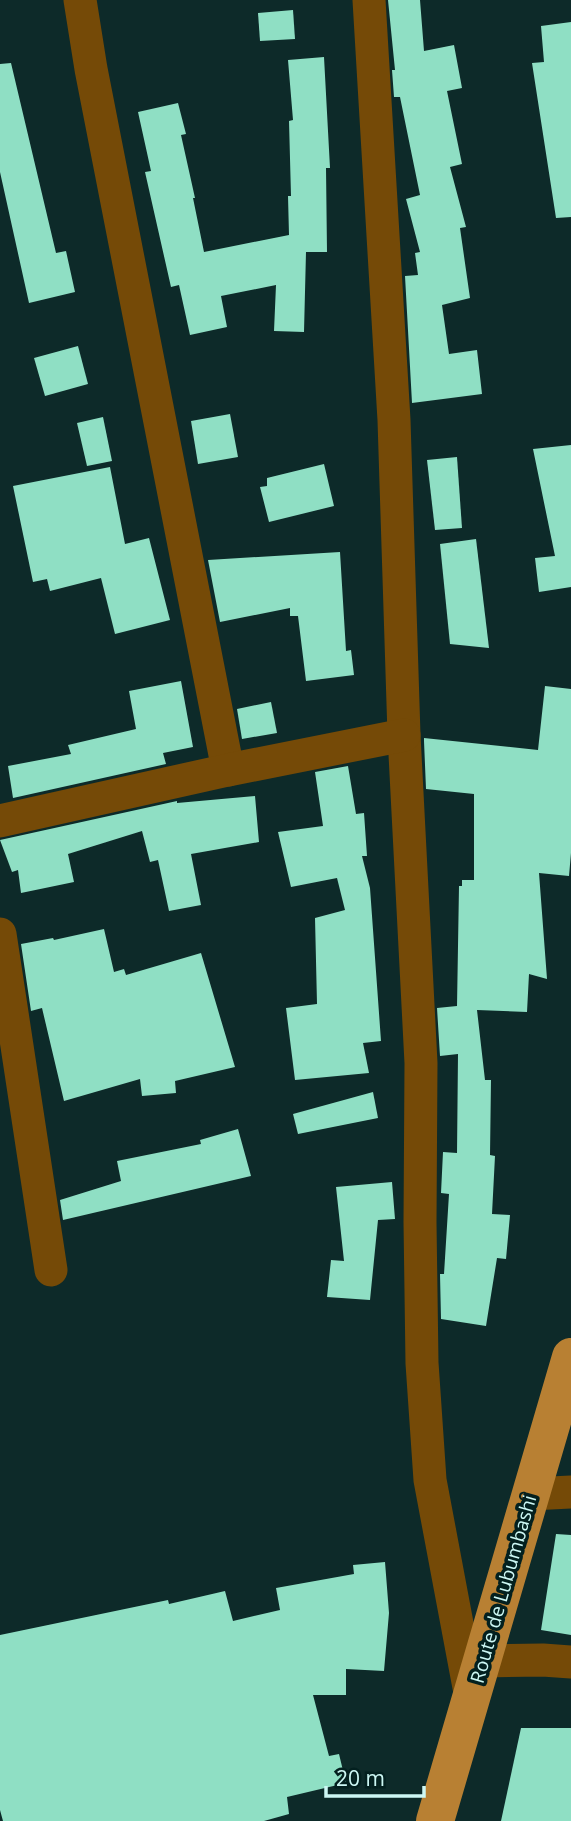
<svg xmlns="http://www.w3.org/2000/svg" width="571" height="1821" font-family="'Open Sans',sans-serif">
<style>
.building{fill:#8fdfc4}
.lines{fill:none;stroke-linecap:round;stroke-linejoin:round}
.minor{stroke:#754a07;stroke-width:33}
.trunk{stroke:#b88033;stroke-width:38}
.labels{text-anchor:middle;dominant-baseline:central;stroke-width:7;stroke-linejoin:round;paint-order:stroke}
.street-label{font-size:19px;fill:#cdf7f4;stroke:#03201f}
</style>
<rect width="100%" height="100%" fill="#0d2a29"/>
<g class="building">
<polygon points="388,0 420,0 424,51 454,45 462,88 447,91 462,164 450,167 466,227 460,228 470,298 442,305 449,354 477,350 482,394 412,403 405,276 418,275 415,253 420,252 406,199 420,195 400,97 394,97 392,70 395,70"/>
<polygon points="293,10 295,39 260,41 258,13"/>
<polygon points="571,22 571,217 556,218 532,63 544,62 541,26"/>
<polygon points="324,57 330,168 326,168 327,252 306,252 304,332 274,331 276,285 221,296 227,327 190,335 179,285 171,287 145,172 151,171 138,112 178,103 186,134 181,135 195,198 193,198 204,252 289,235 288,196 291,196 289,121 293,120 288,60"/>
<polygon points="11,63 56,253 66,251 75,292 29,303 0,172 0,64"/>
<polygon points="78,346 88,384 45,396 34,358"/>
<polygon points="230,414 238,457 198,464 191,421"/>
<polygon points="103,417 112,461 87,466 77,423"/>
<polygon points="571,445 571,587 539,592 535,558 555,556 533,449"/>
<polygon points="457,457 462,528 435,530 427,460"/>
<polygon points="324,464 334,506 269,522 260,487 267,486 267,478"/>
<polygon points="110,467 125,544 149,538 170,620 115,634 101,578 50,591 47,579 33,582 13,486"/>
<polygon points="476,539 489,648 450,644 440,544"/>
<polygon points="340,552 346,651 351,650 354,675 306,681 298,616 290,616 290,608 220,622 208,560"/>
<polygon points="181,681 193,747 163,753 166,764 13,798 8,766 71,754 68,745 136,729 129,691"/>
<polygon points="545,686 571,689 571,853 569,876 539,873 547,979 529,974 527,1012 477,1010 485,1080 491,1080 490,1155 495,1156 492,1214 510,1215 506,1259 497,1258 486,1326 441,1319 440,1274 444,1274 449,1194 441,1193 443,1152 457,1153 458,1054 440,1056 437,1008 457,1006 459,886 462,886 462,880 474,880 474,794 426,789 424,741 424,738 538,750"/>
<polygon points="271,702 277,733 242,739 237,709"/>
<polygon points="348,766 356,814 364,813 367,856 362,856 370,888 381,1041 363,1043 369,1073 295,1080 286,1008 317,1004 315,918 345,910 337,878 291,887 278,832 323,826 315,772"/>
<polygon points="255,796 259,842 191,854 201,905 169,911 158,860 150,862 142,831 68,854 74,882 21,893 18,870 12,872 0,840 177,801 177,803"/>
<polygon points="104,929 114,972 124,969 126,975 201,953 235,1067 175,1081 176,1093 142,1096 140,1079 64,1101 42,1008 31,1011 21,944 53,938 54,940"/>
<polygon points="373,1092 378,1118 298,1134 293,1114"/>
<polygon points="238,1129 251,1176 63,1220 60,1200 121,1181 117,1161 201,1144 200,1140"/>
<polygon points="392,1182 395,1219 378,1220 370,1300 327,1297 331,1260 344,1261 336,1187"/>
<polygon points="556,1534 571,1535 571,1635 541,1630"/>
<polygon points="385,1562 389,1613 384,1671 346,1669 346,1695 313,1695 329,1756 339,1754 346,1783 287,1797 289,1814 264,1821 3,1821 0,1810 0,1635 168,1600 169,1604 225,1591 233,1621 280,1610 276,1588 354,1574 353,1565"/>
<polygon points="521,1728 571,1728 571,1821 501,1821"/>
</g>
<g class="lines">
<g class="minor">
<polyline points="80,0 91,69 228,770"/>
<polyline points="369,0 394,420 404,735 421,1063 420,1222 422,1363 430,1480 471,1698"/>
<polyline points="0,821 228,770 404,735"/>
<polyline points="0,934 51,1270"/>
<polyline points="531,1494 571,1492"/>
<polyline points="482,1661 543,1660 571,1662"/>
</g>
<polyline class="trunk" points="435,1821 571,1357"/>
</g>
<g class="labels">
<g class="street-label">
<text transform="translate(503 1589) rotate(-74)">Route de Lubumbashi</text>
</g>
</g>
<path d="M326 1786v10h98v-10" fill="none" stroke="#cdf7f4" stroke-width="3.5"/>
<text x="336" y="1786" font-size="21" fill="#cdf7f4" stroke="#03201f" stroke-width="5" paint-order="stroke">20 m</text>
</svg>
